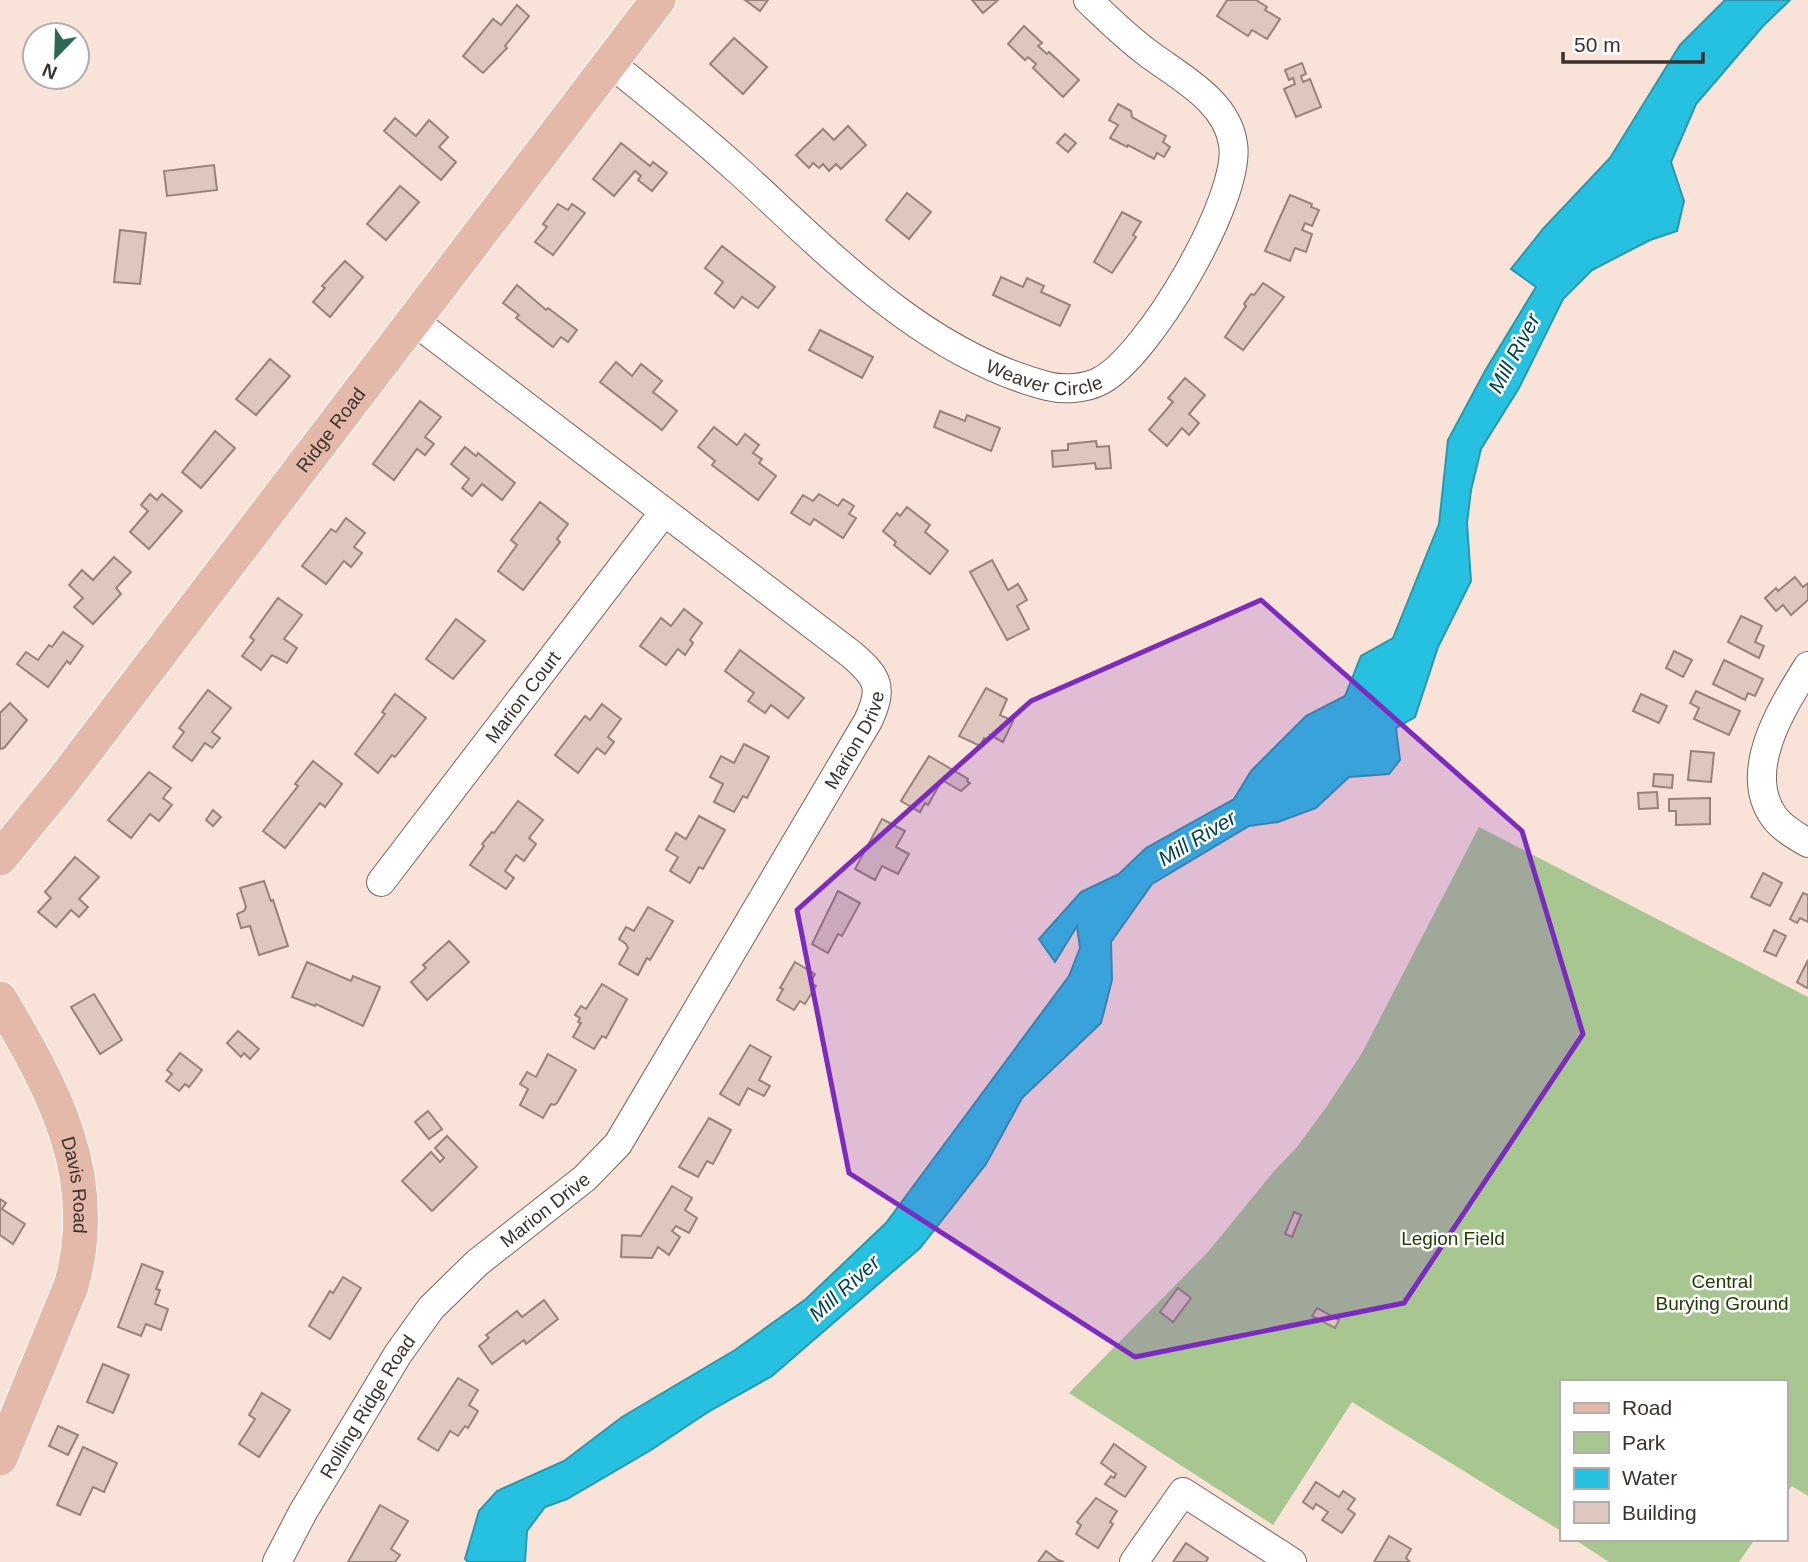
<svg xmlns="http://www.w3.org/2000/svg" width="1808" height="1562" font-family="Arial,sans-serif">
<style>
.green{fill:#a8c790}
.water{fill:#26c1e1;stroke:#2c96ab;stroke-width:2}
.building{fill:#dec7bd;stroke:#988379;stroke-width:2}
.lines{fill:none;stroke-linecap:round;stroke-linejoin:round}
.minor-casing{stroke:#79655c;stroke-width:30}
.major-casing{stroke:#fff;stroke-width:37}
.minor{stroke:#fff;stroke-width:28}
.major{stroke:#e5b9aa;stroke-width:35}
.marked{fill:#7b2cbf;fill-opacity:0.2;stroke:#7b2cbf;stroke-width:5;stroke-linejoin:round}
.labels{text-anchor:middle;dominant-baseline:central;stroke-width:5;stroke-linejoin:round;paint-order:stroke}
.street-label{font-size:19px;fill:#3b322e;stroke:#fff}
.park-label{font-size:19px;fill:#213d00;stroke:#fff}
.water-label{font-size:21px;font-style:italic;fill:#00424f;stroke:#fff}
</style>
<rect width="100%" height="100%" fill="#f9e2d8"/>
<g class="green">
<polygon points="1479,827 1808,997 1808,1496 1792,1486 1785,1495 1785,1382 1561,1382 1561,1531 1352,1402 1273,1525 1069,1393 1208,1252 1274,1171 1297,1147 1327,1106 1362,1053"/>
<polygon points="1574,1539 1755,1539 1739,1562 1609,1562"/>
</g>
<polygon class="water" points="1725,0 1790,0 1763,26 1696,104 1671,162 1684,201 1677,231 1650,240 1592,270 1563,299 1519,388 1481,449 1471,490 1467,523 1471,581 1438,647 1415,717 1396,728 1400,760 1389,774 1349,777 1316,808 1278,822 1249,826 1152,884 1111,942 1112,980 1101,1023 1022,1098 986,1164 920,1248 772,1376 708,1412 651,1450 567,1499 545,1507 527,1531 525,1562 468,1562 465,1559 479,1511 497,1491 564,1461 622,1417 735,1350 806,1299 886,1223 1069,976 1080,948 1077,926 1055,962 1039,939 1081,892 1119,874 1146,848 1234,799 1251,771 1306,716 1345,696 1361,656 1393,638 1439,524 1448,440 1485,371 1536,287 1511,269 1543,229 1610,158 1680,45"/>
<g class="building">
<polygon points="745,0 768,0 760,11"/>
<polygon points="972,0 998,0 983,13"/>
<polygon points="1227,0 1256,0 1267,7 1265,10 1280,19 1267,39 1252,30 1248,36 1217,16"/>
<polygon points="517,5 529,16 505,46 507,48 483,73 463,56 493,19 501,25"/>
<polygon points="1024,26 1042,43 1038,46 1047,54 1049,52 1079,80 1063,97 1033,68 1036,64 1028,57 1025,60 1008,44"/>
<polygon points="734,38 767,67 743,94 710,64"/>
<polygon points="1302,63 1306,74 1301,76 1303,82 1310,79 1321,107 1296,117 1284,89 1295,84 1293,78 1289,80 1285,70"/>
<polygon points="1118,104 1131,111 1132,117 1166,136 1163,142 1170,147 1164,157 1157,153 1154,159 1128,145 1127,147 1110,138 1118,125 1109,120"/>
<polygon points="395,118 416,136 429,120 448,137 439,147 456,162 441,180 384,131"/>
<polygon points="848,126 866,145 841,169 836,164 829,171 823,164 819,168 813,163 809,168 796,155 823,129 834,140"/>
<polygon points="1065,134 1076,143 1068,152 1057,143"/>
<polygon points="621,143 650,166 653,162 667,173 652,191 638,180 641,176 635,171 614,196 593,179"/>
<polygon points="214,165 217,190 167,196 164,171"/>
<polygon points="400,186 419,202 386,240 367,224"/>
<polygon points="907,193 931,212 909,239 886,220"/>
<polygon points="1290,195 1312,204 1311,207 1319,210 1312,226 1305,223 1302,230 1312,234 1306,252 1295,248 1290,261 1265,251"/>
<polygon points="558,204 568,210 572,204 585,213 553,255 535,242 547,227 543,224"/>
<polygon points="1122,212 1141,222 1133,235 1136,237 1112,273 1094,262"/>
<polygon points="120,230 146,233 140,284 114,282"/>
<polygon points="722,246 775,287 758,308 742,297 734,308 715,293 723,282 705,268"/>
<polygon points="345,261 363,277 330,317 313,302 325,288 322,286"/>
<polygon points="1001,277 1023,287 1027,278 1044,286 1041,292 1070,305 1060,326 993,295"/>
<polygon points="1263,283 1284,297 1243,350 1225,337 1246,306 1244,304 1251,294 1254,295"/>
<polygon points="517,285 546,310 548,308 577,330 568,342 561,337 553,347 516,318 519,315 503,303"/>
<polygon points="820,330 873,357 862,378 809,350"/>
<polygon points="270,359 290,376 256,415 236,399"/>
<polygon points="616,362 632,376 641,364 662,381 653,392 677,411 662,430 600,382"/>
<polygon points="1185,378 1205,395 1189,414 1199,423 1189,435 1182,428 1167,446 1149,430 1173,402 1168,398"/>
<polygon points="420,401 441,417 425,437 434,444 425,455 417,449 394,480 373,464"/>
<polygon points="940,411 965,421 967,415 1000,428 991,451 934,427"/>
<polygon points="714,427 737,445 745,434 759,445 753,453 762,459 759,463 776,476 758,500 712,465 715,461 698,447"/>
<polygon points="215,431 235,448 201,488 182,472"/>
<polygon points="1096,441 1097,447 1109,446 1111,468 1096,469 1095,463 1053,467 1052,451 1068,450 1068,444"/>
<polygon points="465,447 476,456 478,453 515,483 502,500 482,484 472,496 462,488 469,479 451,464"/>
<polygon points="150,494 157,500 162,494 182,511 149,549 130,532 148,511 141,505"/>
<polygon points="819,494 838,506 843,499 854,506 849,514 856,518 843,538 814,519 810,525 791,513 803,495 813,501"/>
<polygon points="540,502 568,524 557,539 560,542 523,590 498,571 517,545 511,540"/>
<polygon points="907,507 930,525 925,532 948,551 930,574 894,545 896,542 883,531 897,513 900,516"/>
<polygon points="346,518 365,533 354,547 362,553 351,567 344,561 326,584 302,566 331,529 336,532"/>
<polygon points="114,557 131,572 116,588 121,594 93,624 74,607 83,598 69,585 82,570 93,580"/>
<polygon points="992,560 1008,590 1018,584 1027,600 1017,606 1029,629 1007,640 970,572"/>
<polygon points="1795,577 1803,587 1808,583 1808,600 1791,615 1783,605 1776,611 1765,598 1776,588 1778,591"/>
<polygon points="278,598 302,615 284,639 297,648 287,663 272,655 261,670 242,656 254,640 250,637"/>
<polygon points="684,609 702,623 690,640 693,643 685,655 678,649 666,665 640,646 661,618 671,626"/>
<polygon points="1741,616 1762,626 1755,642 1764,646 1759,658 1728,642"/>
<polygon points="456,619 485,641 453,679 426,659"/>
<polygon points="63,632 83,646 70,664 67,661 48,687 17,664 26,652 38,660 49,645 52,647"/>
<polygon points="740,650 804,698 788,718 771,705 765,713 748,701 754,693 725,671"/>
<polygon points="1674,651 1692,660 1683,677 1666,668"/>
<polygon points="1724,660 1763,679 1755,696 1748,693 1745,700 1713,684"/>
<polygon points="986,688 1007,699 1000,715 1013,721 1003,742 990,735 988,740 984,738 980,746 959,736"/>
<polygon points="208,690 231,708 212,732 220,738 212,748 205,743 192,761 173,747 184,732 179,728"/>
<polygon points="1696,691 1740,711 1729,735 1694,719 1699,708 1690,703"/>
<polygon points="395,694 426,718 395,757 392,755 378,773 355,754 385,714 382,712"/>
<polygon points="1641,694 1667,706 1659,723 1633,711"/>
<polygon points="10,703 27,720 4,748 0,749 0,713"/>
<polygon points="602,704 621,719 608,737 614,742 605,754 597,748 578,773 555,755 585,716 590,720"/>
<polygon points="744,744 769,757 747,798 743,796 734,812 714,802 723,784 710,777 721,756 734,763"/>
<polygon points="1691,751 1714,753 1711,782 1688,780"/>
<polygon points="929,756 968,779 967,781 970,783 961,791 942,780 928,805 925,803 920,812 901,801"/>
<polygon points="313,761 342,784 325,807 320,803 285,848 263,831 298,786 295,784"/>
<polygon points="149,772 171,788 163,798 172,805 159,821 150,814 131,838 108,820"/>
<polygon points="1654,774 1673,775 1672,788 1653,786"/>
<polygon points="1657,792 1658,808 1639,809 1638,793"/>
<polygon points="1710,798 1710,824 1676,825 1676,811 1669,811 1669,799"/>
<polygon points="518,801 543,820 529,838 536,844 524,861 516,855 505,871 514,878 506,889 470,865 484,846 482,844 492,832 494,833"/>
<polygon points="213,810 221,817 213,826 206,820"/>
<polygon points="699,816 725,830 703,869 699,867 690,883 670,871 678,857 666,850 676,833 686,839"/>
<polygon points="882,819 905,831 896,847 909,854 898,874 882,866 875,880 855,869"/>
<polygon points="75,857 99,877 79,899 88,907 79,917 71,910 56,927 38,912 51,898 45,892"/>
<polygon points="1763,873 1782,883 1770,906 1751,897"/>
<polygon points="264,881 271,901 273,900 288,946 259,955 250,926 241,928 237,914 244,911 246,907 240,888"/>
<polygon points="838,891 860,903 842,936 838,934 828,953 812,944"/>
<polygon points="1803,893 1808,895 1808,922 1800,918 1797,923 1790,919"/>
<polygon points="648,907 673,921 650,960 647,958 638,975 619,964 628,948 626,944 619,939 626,927 634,931"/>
<polygon points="1774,930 1786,936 1776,956 1764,951"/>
<polygon points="449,941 469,962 427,1000 411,982 426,968 423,965"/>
<polygon points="1808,960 1808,986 1807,988 1797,982"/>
<polygon points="307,962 351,981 353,976 380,987 363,1026 316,1004 315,1006 292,997"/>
<polygon points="795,962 815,974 810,983 816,986 805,1004 800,1001 794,1010 777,1000 783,989 780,988"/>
<polygon points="602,984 627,999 606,1038 602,1036 594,1049 573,1037 581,1023 578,1022 580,1018 575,1015 581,1006 586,1009"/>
<polygon points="94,994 122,1040 100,1054 71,1007"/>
<polygon points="238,1031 259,1049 250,1059 244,1053 241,1057 227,1043"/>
<polygon points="750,1045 771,1057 759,1080 770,1086 764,1096 748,1088 739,1105 720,1094"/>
<polygon points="180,1053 202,1070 189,1087 185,1084 179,1091 166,1081 172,1074 167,1070"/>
<polygon points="548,1054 576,1070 557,1103 554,1105 551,1104 543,1118 520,1105 528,1089 520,1084 527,1072 536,1077"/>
<polygon points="428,1111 442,1129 429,1139 415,1122"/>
<polygon points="709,1118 731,1130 713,1164 707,1161 698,1177 679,1167"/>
<polygon points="447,1136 477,1167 432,1211 402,1181 431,1152 440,1162 444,1158 435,1148"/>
<polygon points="672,1186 692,1198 685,1210 697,1218 689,1233 676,1226 672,1231 680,1237 669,1255 658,1247 652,1258 621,1257 622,1235 641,1236"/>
<polygon points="0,1199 6,1203 2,1209 25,1224 13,1244 0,1235"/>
<polygon points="1294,1212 1301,1215 1292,1237 1285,1234"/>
<polygon points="142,1264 163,1272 156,1289 160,1290 155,1304 168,1309 161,1330 146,1324 141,1336 118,1327"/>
<polygon points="343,1277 361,1288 330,1339 309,1326 330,1291 333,1293"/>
<polygon points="1178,1288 1191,1298 1173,1322 1160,1312"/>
<polygon points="544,1300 558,1319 526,1344 524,1340 492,1364 479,1346 489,1338 486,1335 517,1311 522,1317"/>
<polygon points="1317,1308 1339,1320 1335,1328 1312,1316"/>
<polygon points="103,1364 129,1375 113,1413 87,1402"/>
<polygon points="458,1378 478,1390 469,1405 478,1411 468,1428 465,1426 458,1436 450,1431 438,1451 418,1439"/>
<polygon points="262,1393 290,1410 259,1457 239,1444 255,1419 249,1415"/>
<polygon points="58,1426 78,1435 68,1455 49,1446"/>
<polygon points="1114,1444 1146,1467 1125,1497 1105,1484 1111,1476 1114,1478 1116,1474 1101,1463"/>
<polygon points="83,1447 117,1463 104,1492 93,1487 80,1515 57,1505"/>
<polygon points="1316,1482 1339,1497 1343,1491 1355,1499 1348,1509 1355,1514 1342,1533 1322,1520 1328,1512 1316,1504 1313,1509 1303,1502"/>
<polygon points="1096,1498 1117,1511 1110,1522 1113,1524 1098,1548 1076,1534 1081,1525 1077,1522"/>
<polygon points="380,1505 408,1521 391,1549 400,1555 395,1562 348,1562"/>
<polygon points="1389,1536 1411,1549 1406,1558 1410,1562 1374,1562"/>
<polygon points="1186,1543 1208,1558 1206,1562 1173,1562"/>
<polygon points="1046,1551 1058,1560 1064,1562 1038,1562"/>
</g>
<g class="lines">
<defs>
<g id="minor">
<path id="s1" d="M610,63C654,98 698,134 740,172C831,255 924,354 1047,386C1063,390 1085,389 1100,381C1148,357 1242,197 1233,144C1227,101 1181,78 1149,54C1127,38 1108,19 1088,0"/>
<path d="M1808,666C1783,706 1741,771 1774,817C1782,828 1796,836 1808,843"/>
<path id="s2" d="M381,882L664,512"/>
<path id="s3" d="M277,1562L303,1512L398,1354L431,1308L477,1263L585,1178L618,1144L868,721C884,687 878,677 851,654L414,321"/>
<polyline points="1134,1562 1183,1492 1292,1562"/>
</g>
<g id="major">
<path id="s4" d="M0,858L62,782L658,0"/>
<path id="s5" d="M0,999C54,1091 102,1177 71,1286L0,1458"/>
</g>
</defs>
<use href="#minor" class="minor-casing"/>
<use href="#major" class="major-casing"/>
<use href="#minor" class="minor"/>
<use href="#major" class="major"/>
</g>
<path class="marked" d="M1261,600L1522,831L1583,1034L1404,1303L1135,1357L849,1173L797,910L1031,701Z"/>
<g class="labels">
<g class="street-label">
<text stroke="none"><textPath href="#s1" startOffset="544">Weaver Circle</textPath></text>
<text stroke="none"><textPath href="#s4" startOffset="541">Ridge Road</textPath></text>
<text stroke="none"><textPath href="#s2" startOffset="233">Marion Court</textPath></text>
<text stroke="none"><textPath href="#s3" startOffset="1015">Marion Drive</textPath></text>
<text stroke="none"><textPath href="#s5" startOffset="203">Davis Road</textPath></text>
<text stroke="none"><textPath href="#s3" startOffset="448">Marion Drive</textPath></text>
<text stroke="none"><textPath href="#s3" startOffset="180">Rolling Ridge Road</textPath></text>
</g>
<g class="park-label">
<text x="1453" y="1238">Legion Field</text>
<text x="1722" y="1281">Central<tspan x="1722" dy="22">Burying Ground</tspan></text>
</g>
<g class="water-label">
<text transform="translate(1514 353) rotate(-62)">Mill River</text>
<text transform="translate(1197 838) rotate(-31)">Mill River</text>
<text transform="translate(844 1288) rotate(-42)">Mill River</text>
</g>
</g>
<rect x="1560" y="1380" width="228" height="161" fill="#ffffff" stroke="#b1adab" stroke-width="2"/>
<rect x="1574" y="1403" width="35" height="10" fill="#e5b9aa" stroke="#b1adab" stroke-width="2"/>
<text x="1622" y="1415" font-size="21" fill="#3b322e">Road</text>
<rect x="1574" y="1432" width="35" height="21" fill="#a8c790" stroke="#b1adab" stroke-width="2"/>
<text x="1622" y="1450" font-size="21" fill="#3b322e">Park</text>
<rect x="1574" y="1468" width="35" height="21" fill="#26c1e1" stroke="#b1adab" stroke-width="2"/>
<text x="1622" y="1485" font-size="21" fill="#3b322e">Water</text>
<rect x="1574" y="1502" width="35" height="21" fill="#dec7bd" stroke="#b1adab" stroke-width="2"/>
<text x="1622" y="1520" font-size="21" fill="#3b322e">Building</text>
<g transform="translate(56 56) rotate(203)"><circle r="33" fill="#ffffff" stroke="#b1adab" stroke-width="2"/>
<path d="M0-5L12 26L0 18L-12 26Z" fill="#2b6956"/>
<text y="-10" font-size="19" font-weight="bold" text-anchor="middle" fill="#3b322e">N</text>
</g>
<path d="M1563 52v10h140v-10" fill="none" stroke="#3b322e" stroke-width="3.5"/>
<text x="1574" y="52" font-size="21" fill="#3b322e" stroke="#ffffff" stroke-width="5" paint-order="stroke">50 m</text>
</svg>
